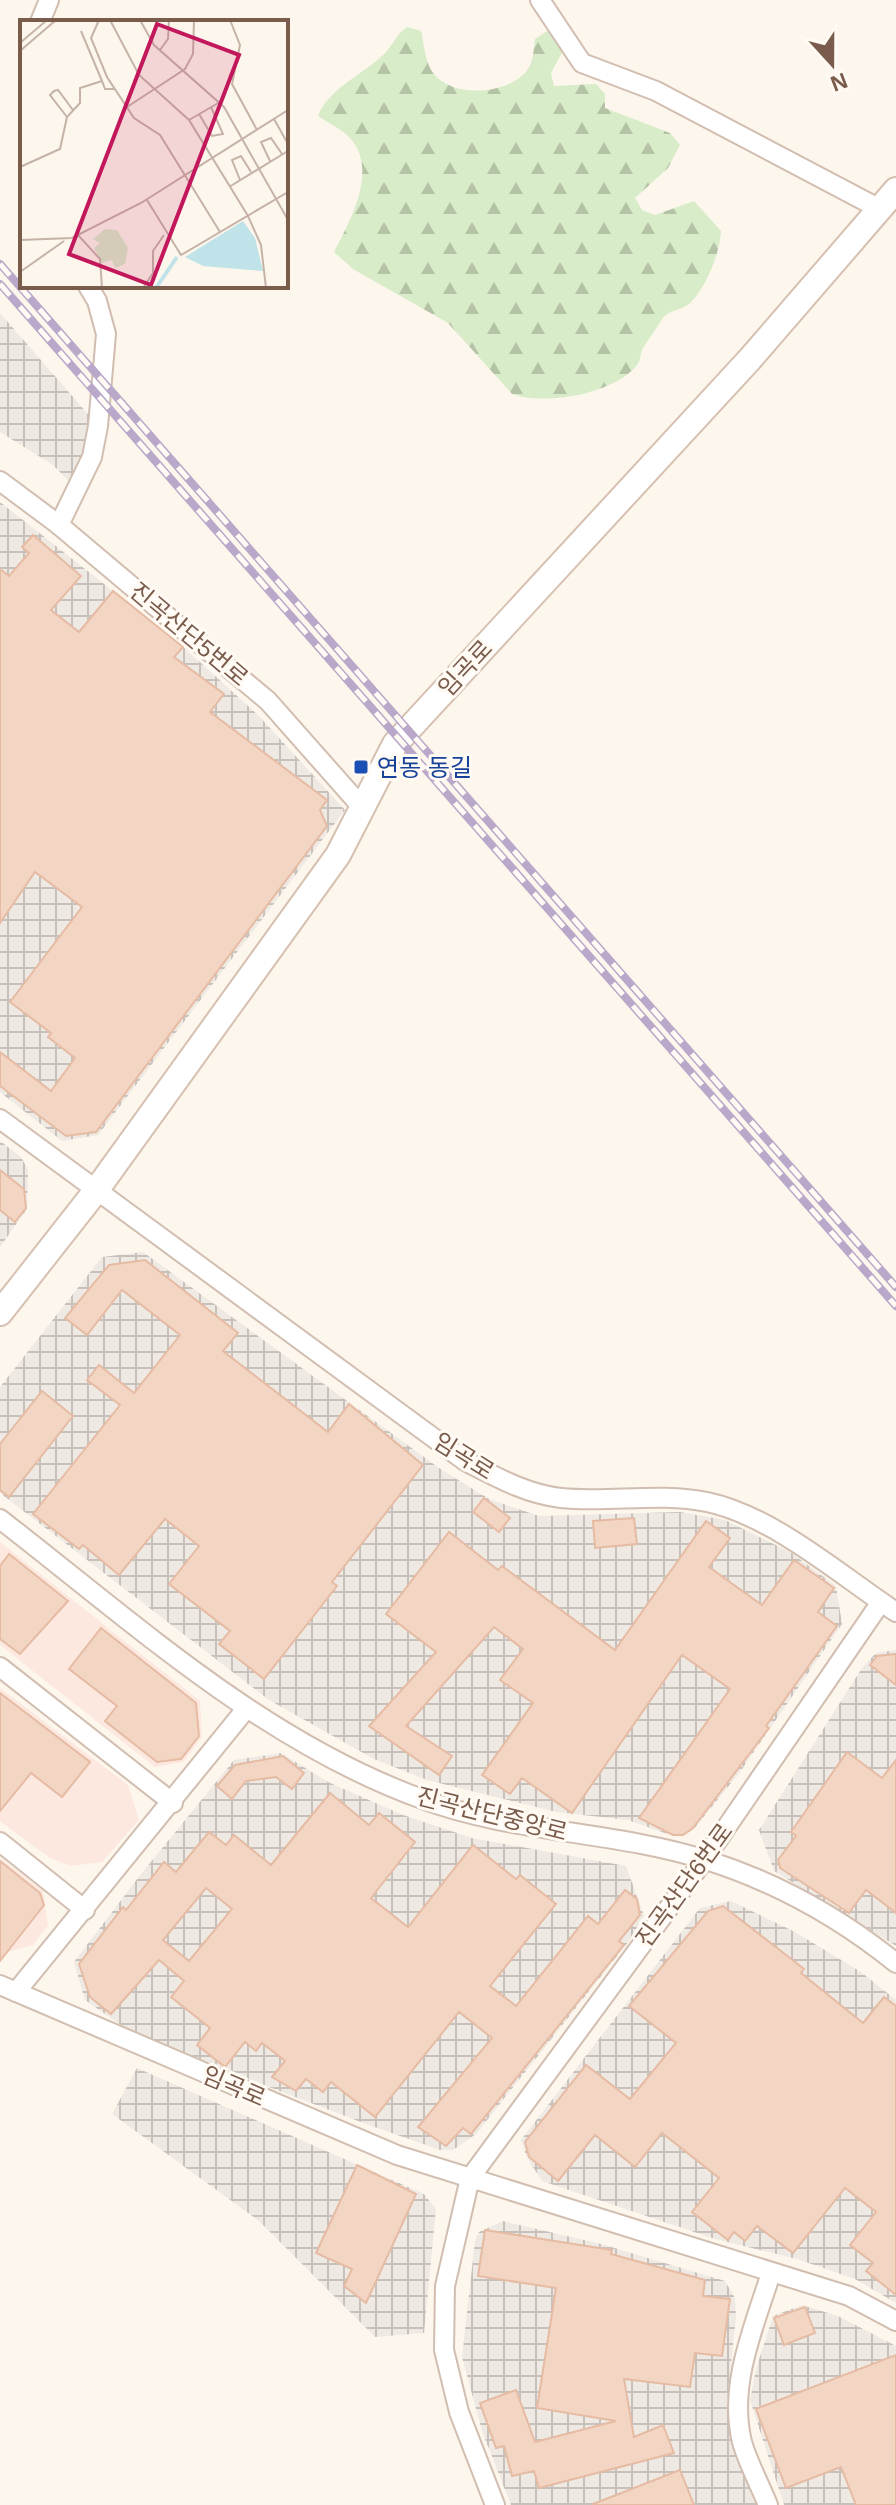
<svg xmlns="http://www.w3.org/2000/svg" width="896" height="2505" font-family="Arial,'Noto Sans KR',sans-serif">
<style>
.commercial{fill:#fde8e0}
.industrial{fill:url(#industrial-grid)}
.forest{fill:url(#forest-firs)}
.building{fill:#f3d5c3;stroke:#e6bba3;stroke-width:2;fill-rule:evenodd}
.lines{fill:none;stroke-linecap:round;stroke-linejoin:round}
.minor-casing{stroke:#d1beb0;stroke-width:22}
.secondary-casing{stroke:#d6c0b0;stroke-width:28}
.minor{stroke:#fff;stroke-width:18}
.secondary{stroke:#fff;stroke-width:24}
.rail-casing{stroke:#b9a8c9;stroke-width:8}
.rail{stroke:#fffaf3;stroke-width:5;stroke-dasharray:15;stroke-linecap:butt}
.transit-dot{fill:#1a4fb4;stroke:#fffaf3;stroke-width:3}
.labels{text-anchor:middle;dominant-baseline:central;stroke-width:6;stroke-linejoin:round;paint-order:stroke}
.street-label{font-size:24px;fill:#7a5c4d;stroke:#fffaf3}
.transit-label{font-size:24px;fill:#164399;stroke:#fffaf3;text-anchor:start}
.inset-river{fill:none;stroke:#bfe3e8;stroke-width:4}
.inset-road{fill:none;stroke:#c5b3a7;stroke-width:2}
.view{fill:#c2185b;fill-opacity:0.15;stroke:#c2185b;stroke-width:4}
.inset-edge{fill:none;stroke:#7a5c4d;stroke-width:4}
</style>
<defs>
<pattern id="industrial-grid" width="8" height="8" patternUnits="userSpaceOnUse" patternTransform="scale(2)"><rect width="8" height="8" fill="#efe9e4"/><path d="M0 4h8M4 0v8" fill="none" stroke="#c7c0bb"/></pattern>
<pattern id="forest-firs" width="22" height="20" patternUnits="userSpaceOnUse" patternTransform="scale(2)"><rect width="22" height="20" fill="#d8ecc9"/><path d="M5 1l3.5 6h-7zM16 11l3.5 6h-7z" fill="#b4c2a5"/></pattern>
</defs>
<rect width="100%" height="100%" fill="#fdf6ec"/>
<g class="commercial">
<polygon points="0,1542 200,1701 202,1737 183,1762 155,1767 0,1645"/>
<polygon points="0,1688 128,1785 139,1820 102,1862 71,1866 50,1858 0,1821"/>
<polygon points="0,1858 43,1891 48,1925 33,1945 0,1954"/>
</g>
<g class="industrial">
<polygon points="0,313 93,420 91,445 73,485 53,465 0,432"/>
<polygon points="0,502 179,643 259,716 345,810 98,1135 62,1141 0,1092"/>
<polygon points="0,1141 21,1157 28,1170 27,1209 0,1247"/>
<polygon points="143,1252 439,1468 489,1499 539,1516 680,1512 725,1520 790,1552 836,1586 842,1624 740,1772 694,1829 683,1835 673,1836 628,1820 556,1812 427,1780 374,1759 269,1700 0,1493 0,1387 102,1257"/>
<polygon points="896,1650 896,1946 774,1871 759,1830 862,1668 876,1653"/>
<polygon points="281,1753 328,1782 403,1815 472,1838 626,1866 644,1916 629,1941 476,2134 453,2150 440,2150 366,2124 238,2075 124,2027 85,2000 74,1962 141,1874 234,1760"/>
<polygon points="731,1901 795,1932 861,1972 896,2000 896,2303 855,2279 797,2259 715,2239 542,2181 527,2158 521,2140 700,1908"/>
<polygon points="137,2068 424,2194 436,2209 424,2333 375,2337 259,2221 112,2114"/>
<polygon points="503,2221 601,2244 725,2281 735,2298 736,2318 727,2400 730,2434 757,2505 511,2505 482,2431 462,2357 475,2241 479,2232"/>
<polygon points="802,2305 838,2316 896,2346 896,2505 784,2505 750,2400 756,2369 773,2316"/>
</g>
<path class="forest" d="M407,27L421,31C424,44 425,62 433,73C452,99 510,95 528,69C533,62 534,48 535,39L547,31L559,37L564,49L551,73L554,86L596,84L605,94V108L670,133L680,145L668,168L635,198L642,210L655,215L694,201L721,231C720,253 706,288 690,303C683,310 669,310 663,318C657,327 649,339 643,348C640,353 641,361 637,365C615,394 544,406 512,394L448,323L353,269L334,252C350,221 379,170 350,138C342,129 328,123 318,116C328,89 362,75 383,55C394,45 395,35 407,27Z"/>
<g class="building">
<polygon points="33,535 81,576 51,610 79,632 113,591 183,647 174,657 224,694 210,712 327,800 320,810 327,826 96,1132 66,1136 0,1086 0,1052 51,1091 75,1058 48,1037 51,1033 10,1002 82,907 35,872 0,923 0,569 9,576 29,553 22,547"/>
<polygon points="0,1170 24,1189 26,1208 15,1222 0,1210"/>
<polygon points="145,1260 238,1333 223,1351 328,1432 349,1404 423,1465 332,1582 337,1586 264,1679 219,1644 230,1631 169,1584 199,1546 165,1519 119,1575 83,1545 79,1549 33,1514 120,1405 87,1380 99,1365 134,1393 180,1335 122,1290 87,1335 65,1318 109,1265"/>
<polygon points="42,1391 73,1416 9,1497 0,1490 0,1444"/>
<polygon points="484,1498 510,1518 499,1532 473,1512"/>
<polygon points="634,1518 637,1544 595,1548 593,1521"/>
<polygon points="706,1521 730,1538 709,1567 762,1605 794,1560 834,1588 818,1612 837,1626 766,1726 769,1728 693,1828 683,1835 673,1835 639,1818 730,1689 682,1655 572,1813 522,1778 510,1794 482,1775 533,1703 500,1680 523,1649 494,1627 406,1726 452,1756 439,1775 369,1726 436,1652 386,1614 449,1532 498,1570 502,1566 615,1650"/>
<polygon points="9,1554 68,1601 20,1654 0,1639 0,1566"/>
<polygon points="101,1628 196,1703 199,1736 181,1759 157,1762 105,1721 117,1706 69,1669"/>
<polygon points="896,1654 896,1685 870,1665 877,1656"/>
<polygon points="0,1693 90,1762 62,1797 31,1773 0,1811"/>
<polygon points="847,1752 882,1778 896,1760 896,1913 866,1890 849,1913 780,1868 778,1860 796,1836 791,1832"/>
<polygon points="283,1756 304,1773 292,1789 276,1777 246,1781 232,1799 217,1786 235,1765"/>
<path d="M330,1793L369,1825L379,1813L415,1842L371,1898L408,1927L473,1845L516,1879L520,1875L556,1904L490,1986L516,2006L588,1916L598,1924L625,1890L637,1899L640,1915L619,1941L624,1945L471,2134L463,2128L446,2146L418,2127L492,2038L459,2012L375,2117L331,2082L323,2092L306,2079L296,2091L272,2077L285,2061L262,2043L256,2051L245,2042L225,2067L197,2045L210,2028L171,1997L184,1981L159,1960L111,2014L90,1997L79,1964L123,1907L126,1910L164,1862L176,1872L209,1832L226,1845L234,1835L271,1865ZM206,1888L232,1909L189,1961L163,1940Z"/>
<polygon points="0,1861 40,1893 44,1905 0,1961"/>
<polygon points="723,1906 804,1969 801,1973 863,2023 884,1997 896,2006 896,2295 866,2271 873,2263 850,2245 876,2212 845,2188 793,2253 757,2226 745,2241 734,2232 728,2240 692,2212 719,2178 662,2133 635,2167 595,2135 558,2181 529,2157 525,2142 586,2065 630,2099 676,2043 629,2006 708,1911"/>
<polygon points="357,2165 416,2194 366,2303 344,2286 352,2269 316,2253"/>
<polygon points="485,2230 612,2250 611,2254 705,2280 703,2296 730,2299 722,2356 695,2353 690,2387 624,2379 634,2437 663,2425 674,2453 539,2488 534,2471 512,2476 504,2446 496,2448 480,2403 516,2390 535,2442 616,2421 537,2408 556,2288 478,2276"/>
<polygon points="805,2307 815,2333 784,2345 774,2318"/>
<polygon points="896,2355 896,2505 856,2505 841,2467 786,2488 756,2409"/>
<polygon points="680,2470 694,2505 593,2505 593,2504"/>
</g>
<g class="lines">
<defs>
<g id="minor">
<polyline points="540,0 582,63 656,91 880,209"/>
<polyline points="40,22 49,0"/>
<polyline points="0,481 59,525 268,701 360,805"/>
<polyline points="59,525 92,457 98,426 106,334 97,301 88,286"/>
<path d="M0,1119L465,1461C496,1477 526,1494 561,1498C610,1503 659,1492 707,1502C773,1516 840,1575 896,1612"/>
<path d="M0,1519C132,1621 262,1741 422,1799C513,1833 614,1831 706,1860C776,1882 839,1917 896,1963"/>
<polyline points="0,1667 173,1803"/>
<polyline points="0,1842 85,1910"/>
<polyline points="0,1985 397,2155 849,2296 896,2321"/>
<polyline points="16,1992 246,1709"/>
<polyline points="495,2505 459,2412 444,2350 445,2286 470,2178 704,1860 881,1602"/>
<path d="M768,2505C760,2485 748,2463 742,2442C728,2385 754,2327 771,2273"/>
</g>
<polyline id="secondary" points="0,1313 95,1192 338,855 395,744 750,359 896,190"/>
</defs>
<use href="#minor" class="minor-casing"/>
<use href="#secondary" class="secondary-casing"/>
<use href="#minor" class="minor"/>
<use href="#secondary" class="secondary"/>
<defs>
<g id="rail">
<polyline points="0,264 896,1287"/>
<polyline points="0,284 896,1306"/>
</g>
</defs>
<use href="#rail" class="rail-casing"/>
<use href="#rail" class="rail"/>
</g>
<rect class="transit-dot" x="353" y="759" width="16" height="16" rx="4"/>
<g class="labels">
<g class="street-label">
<text transform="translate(189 634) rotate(40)">진곡산단5번로</text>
<text transform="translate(465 668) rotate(-47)">임곡로</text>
<text transform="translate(464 1456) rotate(32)">임곡로</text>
<text transform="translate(492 1814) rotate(14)">진곡산단중앙로</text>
<text transform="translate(684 1885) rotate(-54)">진곡산단6번로</text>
<text transform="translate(234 2086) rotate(23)">임곡로</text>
</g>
<g class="transit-label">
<text x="377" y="767">연동 동길</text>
</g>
</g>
<g transform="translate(20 20)">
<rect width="268" height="268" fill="#fdf6ec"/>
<path d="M85,209L97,210L108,228L105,244L95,248L92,240L82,243L74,228L80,223L73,219Z" fill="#d8ecc9"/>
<path d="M223,201L235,218L243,251L183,246L165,237Z" fill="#bfe3e8"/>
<path class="inset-river" d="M136,268L157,237"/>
<path class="inset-road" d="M79,0L71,18L87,57L114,98L140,115L200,212M90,0L119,55L169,100L228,196L241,225L246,268M120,0L134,25L204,87L268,200M210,0L220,25L212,64L237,110M61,11L82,61M0,23L27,0M140,30L148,19L149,0M0,31L36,0M107,87L165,49L173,34L174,0M179,94L192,116L203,114L191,87M47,97L30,75L34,71L38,70L53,90M254,99L268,124M169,100L200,82M250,141L241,122L251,118L262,134M0,147L40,129L47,97L60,83V68L82,61L85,69H94M220,160L212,140L221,136L231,152M209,167L268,131M127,180L161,235L268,172M58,215L80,239L82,268M0,220L52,218L121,183L268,90M0,252L44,221M123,268L133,253V231L144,215"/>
<path class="view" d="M137,4L219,35L131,265L49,234Z"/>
<rect width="268" height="268" class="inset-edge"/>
</g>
<g transform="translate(832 64) rotate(159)" stroke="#fffaf3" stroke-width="6" paint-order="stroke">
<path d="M0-6L14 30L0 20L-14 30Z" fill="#7a5c4d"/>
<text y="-12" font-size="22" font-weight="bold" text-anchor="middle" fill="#7a5c4d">N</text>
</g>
</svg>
